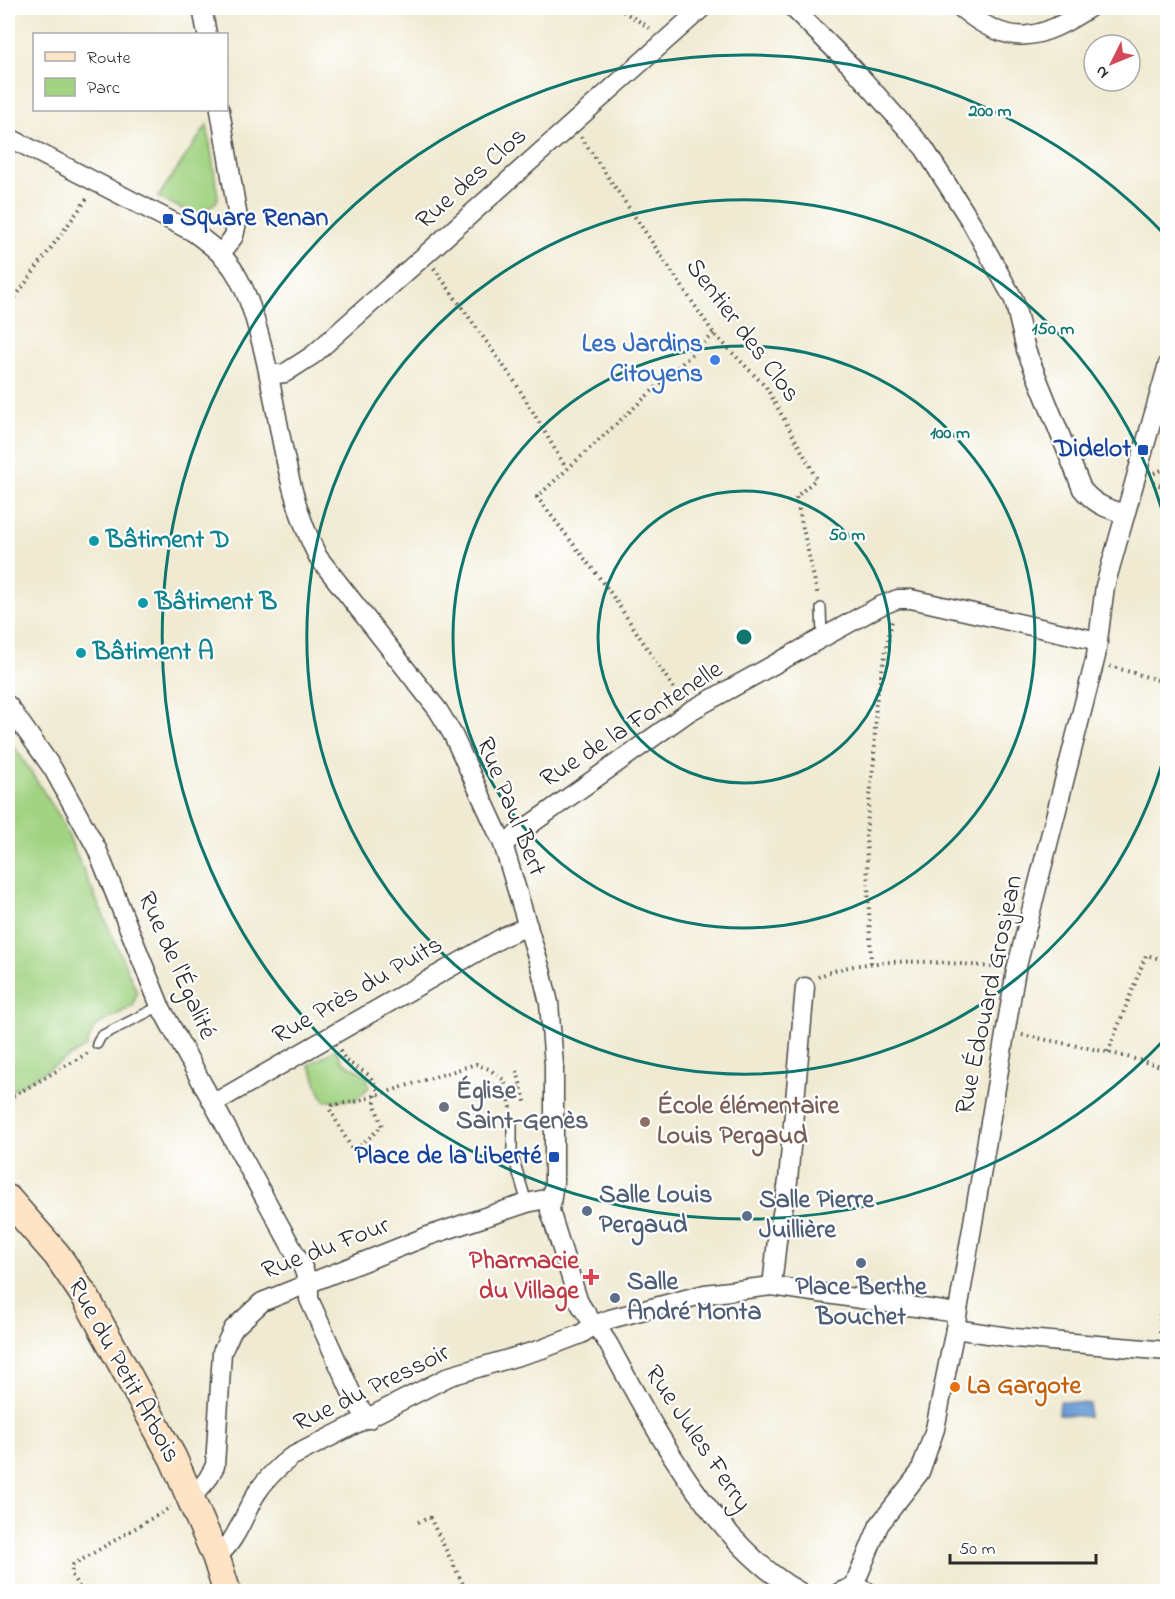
<svg xmlns="http://www.w3.org/2000/svg" width="1175" height="1599" font-family="'Indie Flower',sans-serif">
<style>
.green{fill:#a1d382;stroke:#667f56;stroke-width:1.5}
.water{fill:#6c9dd6;stroke:#4c6480;stroke-width:1.5}
.lines{fill:none;stroke-linecap:round;stroke-linejoin:round}
.lane-casing{stroke:#494844;stroke-width:12}
.street-casing{stroke:#494844;stroke-width:21}
.secondary-casing{stroke:#494844;stroke-width:30}
.path{stroke:#494844;stroke-width:4;stroke-dasharray:1.5 4.5;stroke-linecap:butt}
.lane{stroke:#fff;stroke-width:9}
.street{stroke:#fff;stroke-width:18}
.secondary{stroke:#fee4c5;stroke-width:27}
.ring{fill:none;stroke:#0f766e;stroke-width:3}
.transit-dot{fill:#1a4fb4;stroke:#fff;stroke-width:2}
.shop-dot{fill:#3f7fe0;stroke:#fff;stroke-width:2}
.culture-dot{fill:#0f9aa8;stroke:#fff;stroke-width:2}
.worship-dot{fill:#6b7280;stroke:#fff;stroke-width:2}
.education-dot{fill:#8d6e63;stroke:#fff;stroke-width:2}
.service-dot{fill:#5c6f8a;stroke:#fff;stroke-width:2}
.health-dot{fill:#e0444e;stroke:#fff;stroke-width:2}
.food-dot{fill:#e8710a;stroke:#fff;stroke-width:2}
.labels{text-anchor:middle;dominant-baseline:central;stroke-width:4.5;stroke-linejoin:round;paint-order:stroke}
.street-label{font-size:26px;fill:#2b2b2b;stroke:#fff}
.transit-label{font-size:26px;font-weight:bold;fill:#164399;stroke:#fff;text-anchor:end}
.shop-label{font-size:26px;font-weight:bold;fill:#366cbe;stroke:#fff;text-anchor:end}
.culture-label{font-size:26px;font-weight:bold;fill:#0d838f;stroke:#fff;text-anchor:start}
.worship-label{font-size:26px;font-weight:bold;fill:#5b616d;stroke:#fff;text-anchor:start}
.education-label{font-size:26px;font-weight:bold;fill:#785e54;stroke:#fff;text-anchor:start}
.service-label{font-size:26px;font-weight:bold;fill:#4e5e75;stroke:#fff;text-anchor:start}
.health-label{font-size:26px;font-weight:bold;fill:#be3a42;stroke:#fff;text-anchor:end}
.food-label{font-size:26px;font-weight:bold;fill:#c56008;stroke:#fff;text-anchor:start}
.centre{fill:#0f766e;stroke:#fff;stroke-width:3}
.ring-label{font-size:18px;text-anchor:middle;font-weight:bold;fill:#0f766e;stroke:#fff;stroke-width:4.5;stroke-linejoin:round;paint-order:stroke}
</style>
<rect width="100%" height="100%" fill="#fff"/>
<filter id="ink" filterUnits="userSpaceOnUse"><feTurbulence type="fractalNoise" baseFrequency=".0167" numOctaves="2"/><feDisplacementMap in="SourceGraphic" scale="12" xChannelSelector="R" yChannelSelector="G"/><feConvolveMatrix kernelMatrix="1 2 1 2 8 2 1 2 1" color-interpolation-filters="sRGB"/></filter>
<filter id="wash" filterUnits="userSpaceOnUse"><feTurbulence type="fractalNoise" baseFrequency=".008" numOctaves="4" result="noise"/><feDisplacementMap in="SourceGraphic" scale="24" xChannelSelector="R" yChannelSelector="G"/><feGaussianBlur stdDeviation="1.35" result="paint"/><feColorMatrix in="noise" values="0 0 0 0 0 0 0 0 0 0 0 0 0 0 0 0 0 1.4 0 .05"/><feComposite in="paint" operator="in"/></filter>
<g filter="url(#wash)">
<rect width="100%" height="100%" fill="#f0ead2"/>
<g class="green">
<polygon points="207,125 218,196 217,201 198,217 158,197"/>
<polygon points="8,737 60,817 137,992 133,1006 95,1026 86,1047 8,1093"/>
<path d="M336,1049L342,1061L367,1076L369,1087L356,1100L326,1101C315,1091 318,1077 309,1065Z"/>
</g>
<polygon class="water" points="1060,1401 1090,1404 1088,1417 1059,1414"/>
</g>
<g filter="url(#ink)">
<g class="lines">
<defs>
<g id="lane">
<polyline points="821,608 822,638"/>
<polyline points="97,1044 101,1036 160,1006"/>
<polyline points="512,1123 512,1153 527,1203"/>
</g>
<g id="street">
<polyline points="202,8 207,34"/>
<path d="M793,8L851,66L924,148L971,222L1014,300L1026,350L1082,489C1094,504 1107,509 1125,514"/>
<path d="M961,8C1010,49 1040,40 1089,8"/>
<polyline points="220,110 238,218 234,236 221,254"/>
<path d="M8,137L193,232C208,243 222,253 233,269C248,292 255,319 262,345C280,416 284,491 318,557L438,710L453,735L503,844L541,970L549,1003L554,1065V1182L550,1211L578,1300C586,1317 600,1329 609,1345C654,1428 715,1545 800,1592"/>
<polyline points="269,375 285,373 313,355 702,8"/>
<polyline points="8,705 53,769 97,849 160,1006 303,1268 309,1284 309,1299 356,1403 369,1419"/>
<polyline points="503,844 690,711 880,606 898,599 911,599 1098,641"/>
<polyline points="214,1103 505,936 528,926"/>
<polyline points="772,1286 777,1241 788,1181 805,987"/>
<polyline points="955,1329 1015,1338 1168,1351"/>
<polyline points="191,1498 207,1480 215,1466 222,1352 233,1329 262,1302 428,1236 527,1203 550,1198"/>
<path d="M216,1557C237,1541 243,1516 256,1494C265,1480 278,1467 291,1457L450,1376L542,1349L581,1334L594,1325L610,1319L705,1294L772,1286L957,1313"/>
<polyline points="854,1586 879,1525 920,1472 935,1429 954,1334 1016,970 1096,656 1105,586 1168,364"/>
<polyline points="840,1592 854,1586 868,1592"/>
</g>
<polyline id="secondary" points="8,1199 57,1255 86,1298 173,1458 216,1557 227,1592"/>
</defs>
<use href="#lane" class="lane-casing"/>
<use href="#street" class="street-casing"/>
<use href="#secondary" class="secondary-casing"/>
<g class="path">
<polyline points="618,8 653,30"/>
<polyline points="581,137 714,334 766,387 810,466 816,479 796,497 818,596"/>
<polyline points="434,268 515,382 566,468"/>
<polyline points="8,307 89,196"/>
<polyline points="1154,473 1168,468"/>
<polyline points="1153,483 1168,488"/>
<polyline points="1110,666 1168,683"/>
<polyline points="680,698 608,589 537,497 714,334"/>
<polyline points="871,963 866,834 874,759 876,702 892,620"/>
<path d="M818,977C866,954 948,962 1000,968"/>
<polyline points="1022,1035 1108,1052 1168,1068"/>
<polyline points="340,1051 346,1061 369,1075 380,1093"/>
<polyline points="1108,1052 1146,955 1168,961"/>
<polyline points="517,1071 526,1105"/>
<polyline points="508,1092 522,1088"/>
<polyline points="375,1095 375,1105 382,1126 358,1148 352,1149 330,1110 333,1105 358,1101 476,1064 489,1069 504,1080 512,1111"/>
<polyline points="8,1099 88,1053"/>
<polyline points="1160,1333 1160,1305 1168,1305"/>
<polyline points="418,1522 430,1518 467,1592"/>
<polyline points="82,1592 71,1574 73,1565 171,1507"/>
</g>
<use href="#lane" class="lane"/>
<use href="#street" class="street"/>
<use href="#secondary" class="secondary"/>
</g>
</g>
<g class="ring">
<circle cx="744" cy="637" r="146"/>
<circle cx="744" cy="637" r="291"/>
<path d="M1167 746A437 437 0 1 1 1167 528"/>
<path d="M1166 1038A582 582 0 1 1 1166 236"/>
</g>
<g class="transit-dot">
<rect x="162" y="213" width="12" height="12" rx="3"/>
<rect x="1137" y="444" width="12" height="12" rx="3"/>
<rect x="548" y="1151" width="12" height="12" rx="3"/>
</g>
<circle class="shop-dot" cx="715" cy="360" r="6"/>
<g class="culture-dot">
<circle cx="94" cy="541" r="6"/>
<circle cx="143" cy="603" r="6"/>
<circle cx="81" cy="653" r="6"/>
</g>
<circle class="worship-dot" cx="444" cy="1107" r="6"/>
<circle class="education-dot" cx="645" cy="1122" r="6"/>
<g class="service-dot">
<circle cx="587" cy="1211" r="6"/>
<circle cx="747" cy="1216" r="6"/>
<circle cx="861" cy="1263" r="6"/>
<circle cx="615" cy="1298" r="6"/>
</g>
<path class="health-dot" d="M588 1268h6v6h6v6h-6v6h-6v-6h-6v-6h6z"/>
<circle class="food-dot" cx="955" cy="1387" r="6"/>
<g class="labels">
<g class="street-label">
<text transform="translate(472 179) rotate(-42)">Rue des Clos</text>
<text transform="translate(742 331) rotate(53)">Sentier des Clos</text>
<text transform="translate(632 725) rotate(-33)">Rue de la Fontenelle</text>
<text transform="translate(510 807) rotate(68)">Rue Paul Bert</text>
<text transform="translate(176 966) rotate(66)">Rue de l'Égalité</text>
<text transform="translate(358 991) rotate(-30)">Rue Près du Puits</text>
<text transform="translate(990 995) rotate(-78)">Rue Édouard Grosjean</text>
<text transform="translate(326 1249) rotate(-21)">Rue du Four</text>
<text transform="translate(123 1371) rotate(61)">Rue du Petit Arbois</text>
<text transform="translate(372 1389) rotate(-26)">Rue du Pressoir</text>
<text transform="translate(697 1439) rotate(56)">Rue Jules Ferry</text>
</g>
<g class="transit-label">
<text x="180" y="219" text-anchor="start">Square Renan</text>
<text x="1131" y="450">Didelot</text>
<text x="542" y="1157">Place de la Liberté</text>
</g>
<g class="shop-label">
<text x="703" y="345">Les Jardins<tspan x="703" dy="30">Citoyens</tspan></text>
</g>
<g class="culture-label">
<text x="106" y="541">Bâtiment D</text>
<text x="155" y="603">Bâtiment B</text>
<text x="93" y="653">Bâtiment A</text>
</g>
<g class="worship-label">
<text x="456" y="1092">Église<tspan x="456" dy="30">Saint-Genès</tspan></text>
</g>
<g class="education-label">
<text x="657" y="1107">École élémentaire<tspan x="657" dy="30">Louis Pergaud</tspan></text>
</g>
<g class="service-label">
<text x="599" y="1196">Salle Louis<tspan x="599" dy="30">Pergaud</tspan></text>
<text x="759" y="1201">Salle Pierre<tspan x="759" dy="30">Juillière</tspan></text>
<text x="627" y="1283">Salle<tspan x="627" dy="30">André Monta</tspan></text>
<text x="861" y="1288" text-anchor="middle">Place Berthe<tspan x="861" dy="30">Bouchet</tspan></text>
</g>
<g class="health-label">
<text x="579" y="1262">Pharmacie<tspan x="579" dy="30">du Village</tspan></text>
</g>
<g class="food-label">
<text x="967" y="1387">La Gargote</text>
</g>
</g>
<circle cx="744" cy="637" r="9" class="centre"/>
<g class="ring-label">
<text x="990" y="116">200 m</text>
<text x="1053" y="334">150 m</text>
<text x="950" y="438">100 m</text>
<text x="847" y="540">50 m</text>
</g>
<rect width="1175" height="1599" fill="none" stroke="#fff" stroke-width="30"/>
<rect x="33" y="33" width="195" height="78" fill="#ffffff" stroke="#aaaaaa" stroke-width="1.5"/>
<rect x="45" y="52" width="30" height="9" fill="#fee4c5" stroke="#aaaaaa" stroke-width="1.5"/>
<text x="87" y="63" font-size="18" fill="#2b2b2b">Route</text>
<rect x="45" y="78" width="30" height="18" fill="#a1d382" stroke="#aaaaaa" stroke-width="1.5"/>
<text x="87" y="93" font-size="18" fill="#2b2b2b">Parc</text>
<g transform="translate(1112 63) rotate(227)"><circle r="28" fill="#ffffff" stroke="#aaaaaa" stroke-width="1.5"/>
<path d="M0-4.5L10 22L0 15L-10 22Z" fill="#d1495b"/>
<text y="-9" font-size="16" font-weight="bold" text-anchor="middle" fill="#2b2b2b">N</text>
</g>
<path d="M950 1554v9h146v-9" fill="none" stroke="#2b2b2b" stroke-width="3"/>
<text x="959" y="1554" font-size="18" fill="#2b2b2b" stroke="#ffffff" stroke-width="4.5" paint-order="stroke">50 m</text>
</svg>
